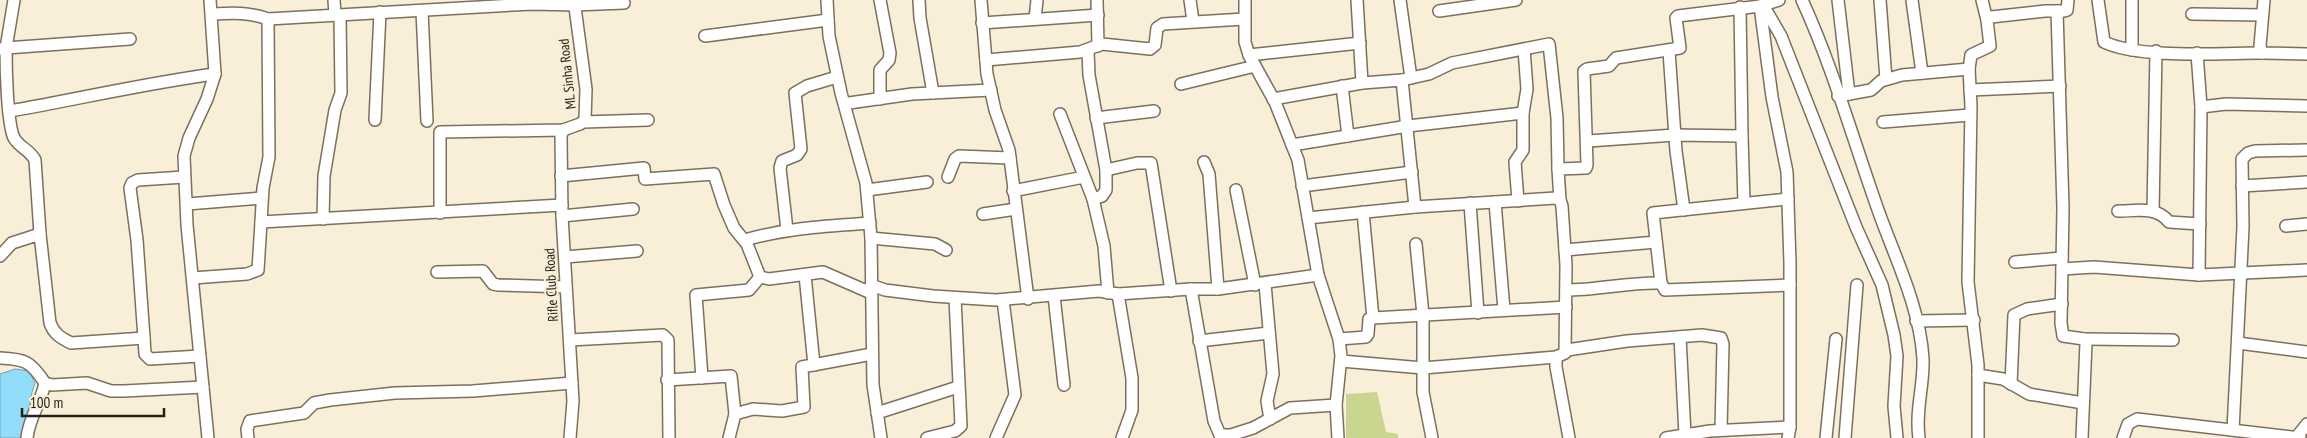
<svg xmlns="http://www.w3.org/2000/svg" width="2307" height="438" font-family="'PT Sans Narrow',sans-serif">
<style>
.green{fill:#cad68f}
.water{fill:#92ddf9;stroke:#72a5b6}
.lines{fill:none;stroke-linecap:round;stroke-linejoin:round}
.minor-casing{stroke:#7a705d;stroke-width:14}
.minor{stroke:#fff;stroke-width:11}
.labels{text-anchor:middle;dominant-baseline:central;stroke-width:4;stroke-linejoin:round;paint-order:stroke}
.street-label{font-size:14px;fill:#26221a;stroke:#f9eed8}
</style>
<rect width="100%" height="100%" fill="#f9eed8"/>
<polygon class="green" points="1377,392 1386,432 1398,434 1398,438 1346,438 1346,394"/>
<path class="water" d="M15,369L29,371L35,383C29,398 28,421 24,438H0V374Z"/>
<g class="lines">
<defs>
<g id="minor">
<polyline points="14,0 6,48 130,39"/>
<polyline points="334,0 335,15"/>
<polyline points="827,0 829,36 841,93 866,183 871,238 873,385 881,438"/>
<polyline points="880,0 890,53 889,60 880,70 880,99"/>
<polyline points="919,0 920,18 933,93"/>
<polyline points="981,0 987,74 995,110 1009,150 1028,299"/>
<polyline points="1097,0 1098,46"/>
<polyline points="1190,0 1193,21"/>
<polyline points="1245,0 1245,42 1249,55 1275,102 1298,160 1318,275 1339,339 1341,356 1336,405 1338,438"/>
<polyline points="1357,0 1362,83"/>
<polyline points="1400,0 1411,78"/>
<polyline points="1779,0 1760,6 1772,97 1787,172 1790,263 1790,427 1788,438"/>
<path d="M1802,0C1832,65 1853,139 1877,207C1894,256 1920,306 1923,359C1924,386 1915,410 1919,438"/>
<polyline points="1838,0 1849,94"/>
<polyline points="1880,0 1886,79"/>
<polyline points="1912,0 1922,73"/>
<polyline points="1982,0 1987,20"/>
<path d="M2098,0L2104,42C2140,59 2220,53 2262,53"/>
<polyline points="2132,0 2132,50"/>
<polyline points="2264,0 2260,46 2262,53 2307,54"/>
<polyline points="1763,5 1781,36 1856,227 1882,285 1894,335 1897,356 1894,406 1897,438"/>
<polyline points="1740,7 1742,136"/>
<polyline points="422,11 427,121"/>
<polyline points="1439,11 1516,0"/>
<polyline points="2057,11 2063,208 2061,323 2063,336 2084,339 2086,343 2082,438"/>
<path d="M212,14C232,13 248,12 268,19L532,4L575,5L624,3"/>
<polyline points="2192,14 2262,15"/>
<polyline points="1035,19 1037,0"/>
<polyline points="982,23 1098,15"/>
<polyline points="705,36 828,20"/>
<path d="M0,49L6,48C6,67 7,123 14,138C20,148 30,150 35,160L40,234"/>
<polyline points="1088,51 1089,75 1106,170 1106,190 1102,196 1093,199"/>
<polyline points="1669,51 1676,151 1684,210"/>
<polyline points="2197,53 2201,107 2199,275"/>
<polyline points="1249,55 1360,43"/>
<polyline points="986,60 1080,52 1102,44 1150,49 1155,45 1157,28 1163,24 1244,19"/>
<polyline points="1969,69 1971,106 1968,282 1978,365 1978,438"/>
<polyline points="1402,80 1429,74 1452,63 1549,44 1557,118 1558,169"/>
<polyline points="1181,84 1255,66"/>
<polyline points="1342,86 1348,136"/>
<polyline points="1970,90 2060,86"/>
<polyline points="1838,96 1871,90 1881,81 1902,75 1969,69 1971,55 1990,46 1987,20 1991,17 2045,11 2064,11 2067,10 2068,0"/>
<polyline points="1273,99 1362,83 1402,80 1415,207"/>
<polyline points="849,103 912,94 991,90"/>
<polyline points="2201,107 2226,104 2307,106"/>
<path d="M10,111C79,99 146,83 215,74"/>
<polyline points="1060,114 1093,199 1104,246 1108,293"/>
<polyline points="1096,118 1154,111"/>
<polyline points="375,120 380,12"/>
<polyline points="583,122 648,120"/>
<polyline points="1883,122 1970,115"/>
<polyline points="563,130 561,136 562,216 573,401 570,438"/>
<polyline points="1588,141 1675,135 1742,136 1744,203"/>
<polyline points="1292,145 1408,126 1523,113"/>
<polyline points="1204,162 1209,174 1218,289"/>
<polyline points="1106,170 1137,163 1151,163 1171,291"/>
<polyline points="561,176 644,168 645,179 714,174 724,205 734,228 747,244 760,277 769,279 823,272 871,293"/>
<polyline points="948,177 955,159 959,156 1010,158"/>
<polyline points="1302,186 1412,172"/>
<polyline points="2242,186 2307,182"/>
<polyline points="867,190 927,182"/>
<polyline points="1236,190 1255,285"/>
<polyline points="1013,191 1084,177"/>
<polyline points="1560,200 1558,169 1586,168 1587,165 1584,71 1587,69 1609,66 1616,58 1680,48 1676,18 1678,16 1760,6"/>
<polyline points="1518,201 1515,162 1523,150 1523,113 1527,89 1524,49"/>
<polyline points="1495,202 1504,310"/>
<polyline points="1470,203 1478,313"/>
<polyline points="187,204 262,198"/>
<path d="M2118,211C2136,211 2157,206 2169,222L2200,224"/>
<polyline points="2153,211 2156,51"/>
<polyline points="1363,212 1373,318"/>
<polyline points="440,213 440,132 563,130 580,124 585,120 586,89 574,0"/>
<polyline points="983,214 1016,209"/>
<polyline points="562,216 633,209"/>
<polyline points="1308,218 1415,207 1556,198 1560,200 1562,206 1566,265 1565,353 1556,357 1423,368 1341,361"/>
<polyline points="323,219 324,176 335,110 341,93 340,15"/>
<polyline points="261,222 263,188 269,157 268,19"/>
<polyline points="2286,226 2307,224"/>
<polyline points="787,230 780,168 782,161 797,155 801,149 795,93 807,86 837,77"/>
<polyline points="871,238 935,244 946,250"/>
<path d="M745,240C786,228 827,226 870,223"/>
<polyline points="1416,244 1423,315 1423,392 1432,438"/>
<polyline points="1565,250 1656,242"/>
<path d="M0,256L12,243L40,234L50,323C54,334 61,338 71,343L144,338L145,354L150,359L200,356"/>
<polyline points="565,257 637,251"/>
<polyline points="2015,262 2062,258"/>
<polyline points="2062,269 2094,267 2199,275 2307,270"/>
<polyline points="437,272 483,271 493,284 498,285 566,287"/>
<polyline points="805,275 814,365"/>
<polyline points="193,278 247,274 258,270 261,222 562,205"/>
<polyline points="1661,283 1653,213 1788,199"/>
<polyline points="1265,284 1273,374 1267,401 1270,419"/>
<polyline points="871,285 885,290 933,296 996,300 1099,291 1118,294 1191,289 1218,289 1318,275"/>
<polyline points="1191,289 1214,421 1220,435 1231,435 1253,428 1290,408 1336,405"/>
<path d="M1566,290C1598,290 1629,282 1661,283L1665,290L1790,285"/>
<polyline points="1118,294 1132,378 1132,410 1122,438"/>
<polyline points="1054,296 1064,385"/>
<polyline points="1916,321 1974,320"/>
<polyline points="1680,337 1685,435"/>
<polyline points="144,338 137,240 130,188 132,183 138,180 184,177"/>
<polyline points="1339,339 1366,337 1368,334 1369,319 1373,318 1566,307"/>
<polyline points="2084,339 2173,340"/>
<polyline points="570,340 663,335 668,340 669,438"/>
<polyline points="1199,341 1269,333"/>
<polyline points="2238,343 2307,352"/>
<polyline points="1567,350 1627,341 1702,335 1721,338 1723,344 1721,430"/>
<polyline points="1556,357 1556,367 1569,438"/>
<path d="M0,358C26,359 31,362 45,383L52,385L87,383L111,391H124L203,387"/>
<polyline points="1978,375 2003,379 2029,394 2083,403"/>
<polyline points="702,378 696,295 749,290 760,277"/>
<polyline points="667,380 731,376 735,414"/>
<polyline points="2011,384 2014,315 2027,309 2062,304"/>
<polyline points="877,413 958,387"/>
<polyline points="2233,430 2243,227 2242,159 2248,153 2255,151 2307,150"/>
<path d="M27,438C29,417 41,403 45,383"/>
<polyline points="208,438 187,225 184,156 189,138 207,99 215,74 210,0"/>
<polyline points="248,438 247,429 250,421 304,413 314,403 330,400 395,393 473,391 572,383"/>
<polyline points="729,438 735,414 753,409 782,411 804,407 802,367 872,354"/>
<polyline points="927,438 955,431 961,426 955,298"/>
<polyline points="996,438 1015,395 1003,300"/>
<polyline points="1666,438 1710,431 1790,427"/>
<polyline points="1826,438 1836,339"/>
<polyline points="1845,438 1857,285"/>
<polyline points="2123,438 2128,424 2137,419 2300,438"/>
<polyline points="2296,438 2307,424"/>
</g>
</defs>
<use href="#minor" class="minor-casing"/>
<use href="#minor" class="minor"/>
</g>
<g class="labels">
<g class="street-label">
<text transform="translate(567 74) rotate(-96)">ML Sinha Road</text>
<text transform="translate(551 285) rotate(-93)">Rifle Club Road</text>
</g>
</g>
<path d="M22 408v8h142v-8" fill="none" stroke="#26221a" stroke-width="2.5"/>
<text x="30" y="408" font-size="15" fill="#26221a" stroke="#f9eed8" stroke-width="4" paint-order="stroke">100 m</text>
</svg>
